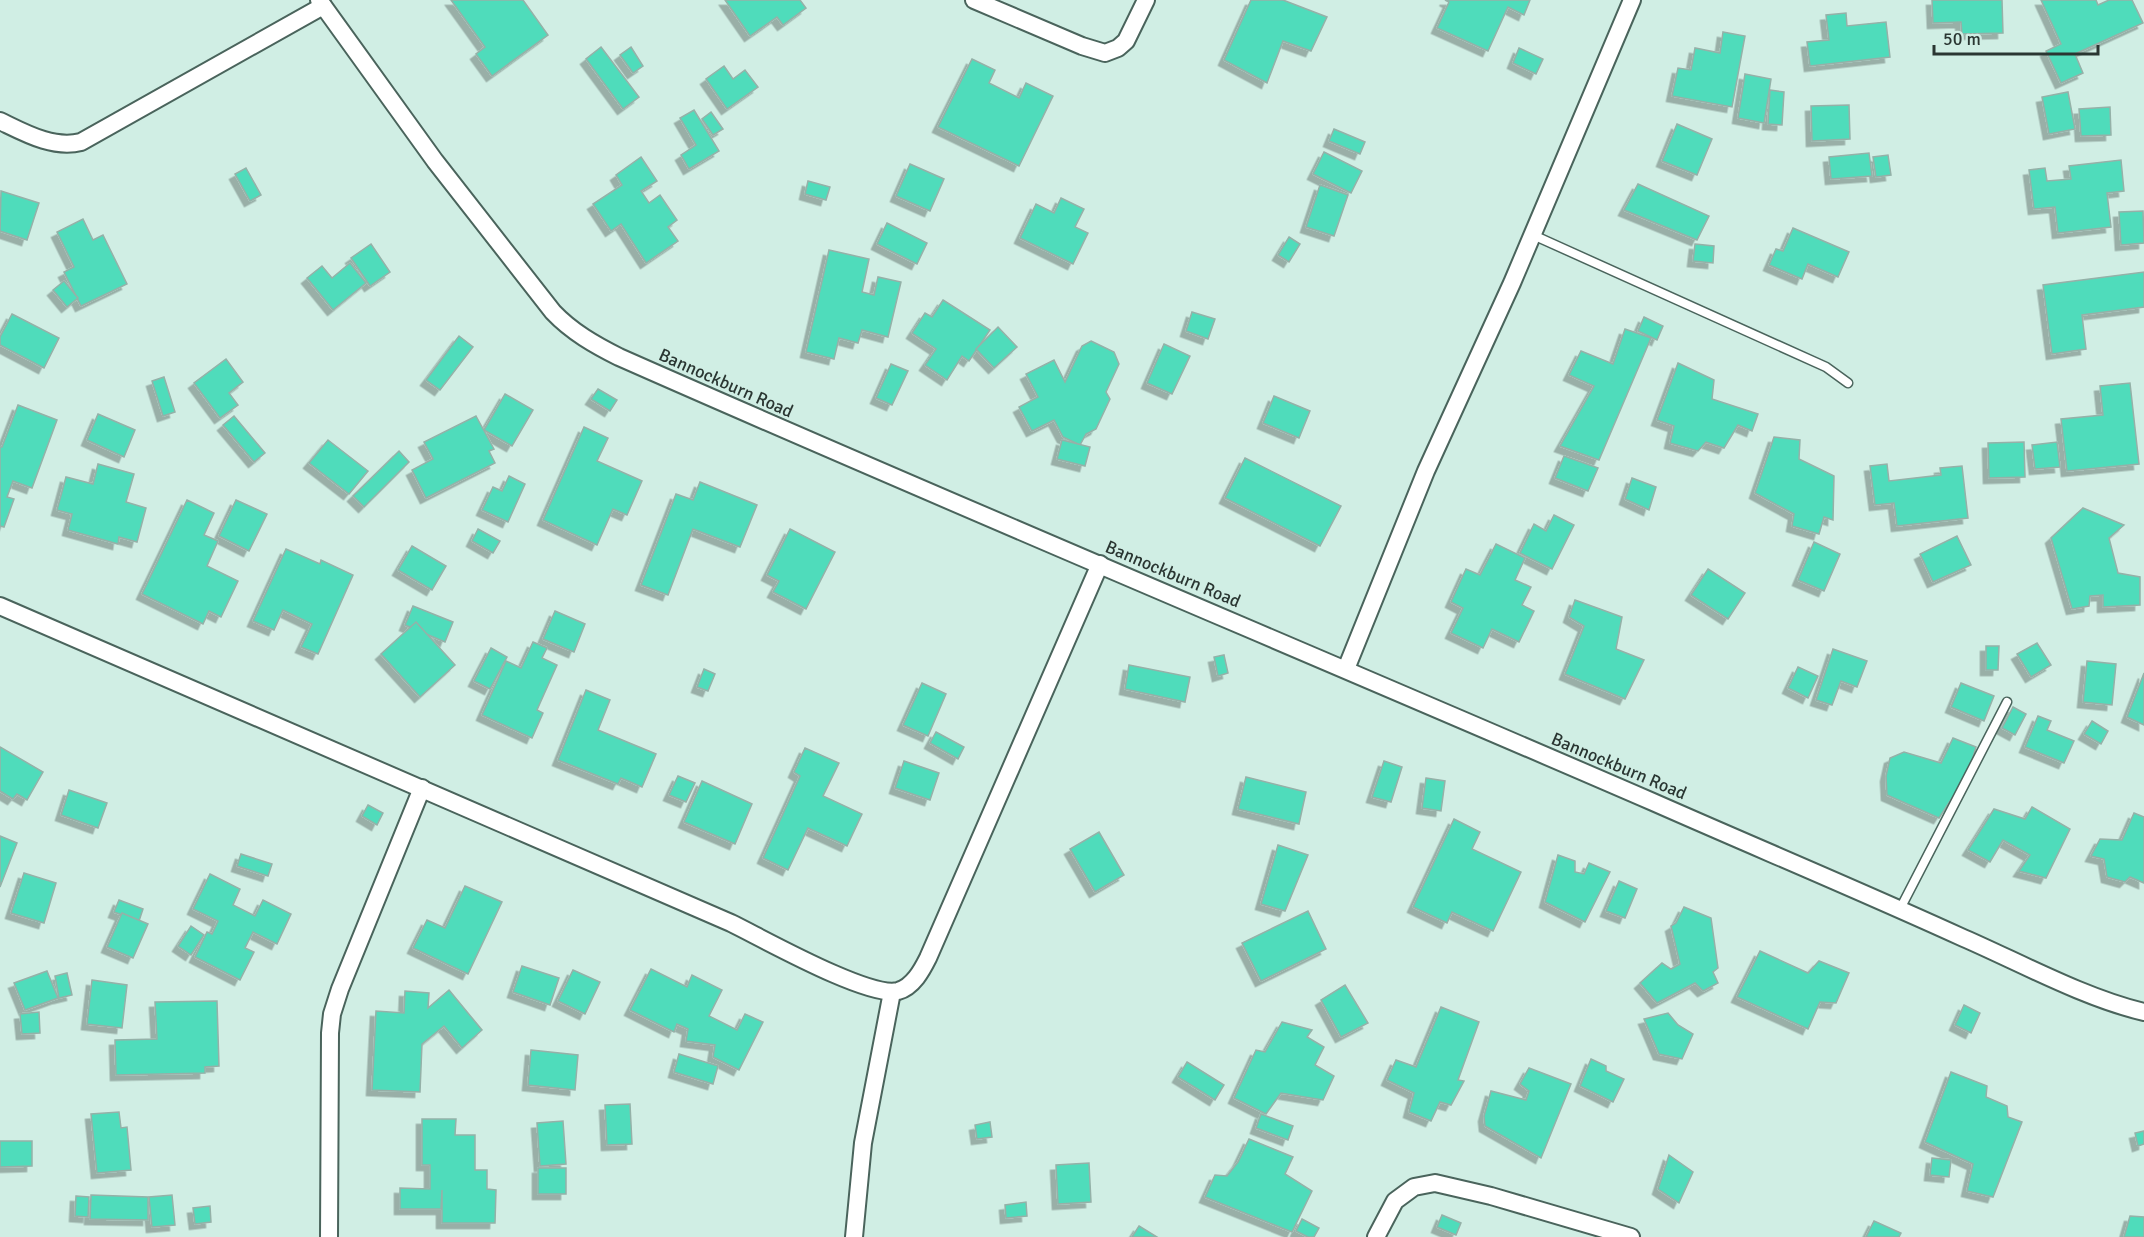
<svg xmlns="http://www.w3.org/2000/svg" width="2144" height="1237" font-family="Signika,sans-serif">
<style>
.building{fill:#50dcbb;stroke:#95b1a8;stroke-width:1.5;filter:url(#shadow)}
.lines{fill:none;stroke-linecap:round;stroke-linejoin:round}
.lane-casing{stroke:#4a645c;stroke-width:11}
.street-casing{stroke:#4a645c;stroke-width:20}
.lane{stroke:#fff;stroke-width:8}
.street{stroke:#fff;stroke-width:16}
.labels{text-anchor:middle;dominant-baseline:central;stroke-width:4.5;stroke-linejoin:round;paint-order:stroke}
.street-label{font-size:18px;fill:#2a3632;stroke:#d0eee4}
</style>
<defs>
<filter id="shadow"><feDropShadow dx="-5.5" dy="5.5" stdDeviation="0" flood-color="#0004"/></filter>
</defs>
<rect width="100%" height="100%" fill="#d0eee4"/>
<g class="building">
<polygon points="451,0 523,0 548,35 492,76 476,54 485,47"/>
<polygon points="725,0 800,0 806,8 783,25 777,17 750,36"/>
<polygon points="1251,0 1283,0 1327,17 1311,51 1283,41 1267,83 1224,60"/>
<polygon points="1445,0 1530,0 1524,15 1508,7 1488,51 1437,28 1449,2"/>
<polygon points="1932,0 2002,0 2003,33 1962,34 1961,22 1933,23"/>
<polygon points="2041,0 2096,0 2098,5 2109,0 2132,0 2143,23 2075,54 2083,73 2061,83 2046,51 2061,44"/>
<polygon points="1846,13 1847,26 1886,22 1890,57 1810,66 1807,42 1829,40 1826,15"/>
<polygon points="1723,32 1745,36 1732,107 1672,96 1678,68 1691,70 1695,48 1720,53"/>
<polygon points="601,47 639,97 623,109 586,59"/>
<polygon points="631,47 643,66 633,73 620,55"/>
<polygon points="1519,48 1543,59 1536,74 1513,63"/>
<polygon points="972,59 995,70 989,83 1019,98 1026,83 1053,96 1019,166 938,127"/>
<polygon points="724,66 733,79 745,70 758,87 727,109 706,79"/>
<polygon points="1745,74 1771,79 1764,123 1738,118"/>
<polygon points="1770,90 1784,92 1782,125 1768,124"/>
<polygon points="2068,92 2075,129 2049,134 2042,97"/>
<polygon points="1849,105 1850,139 1812,141 1811,106"/>
<polygon points="2110,107 2111,135 2081,136 2079,109"/>
<polygon points="694,110 719,151 689,169 681,155 696,145 680,118"/>
<polygon points="711,112 723,129 713,135 702,119"/>
<polygon points="1677,124 1712,139 1697,175 1662,161"/>
<polygon points="1334,129 1365,142 1360,154 1329,141"/>
<polygon points="1324,152 1362,171 1351,193 1313,174"/>
<polygon points="1869,153 1872,176 1831,179 1829,157"/>
<polygon points="1888,155 1891,175 1876,177 1873,157"/>
<polygon points="641,157 657,181 641,191 649,203 660,195 677,220 668,227 678,241 646,263 621,224 611,231 593,204 622,185 616,175"/>
<polygon points="2121,160 2124,191 2107,193 2111,227 2058,233 2055,207 2034,209 2029,170 2045,168 2047,181 2071,179 2069,166"/>
<polygon points="910,164 944,179 930,211 896,196"/>
<polygon points="246,168 261,195 250,201 235,174"/>
<polygon points="808,181 830,187 826,200 805,194"/>
<polygon points="1638,184 1709,216 1697,240 1624,210"/>
<polygon points="1320,185 1348,195 1334,236 1306,227"/>
<polygon points="1,191 39,203 27,240 0,231"/>
<polygon points="1061,198 1084,209 1075,227 1088,233 1073,264 1020,238 1036,204 1054,213"/>
<polygon points="2143,211 2144,243 2121,245 2119,212"/>
<polygon points="83,219 93,240 103,235 127,284 81,306 64,272 74,267 57,232"/>
<polygon points="887,223 927,243 917,264 877,244"/>
<polygon points="1793,228 1849,252 1838,277 1808,264 1802,279 1769,265 1776,249 1783,251"/>
<polygon points="1289,237 1300,244 1289,262 1278,255"/>
<polygon points="371,244 390,272 370,286 351,258"/>
<polygon points="1695,244 1714,246 1713,263 1693,261"/>
<polygon points="829,250 869,259 862,292 874,295 878,277 901,282 888,337 862,330 858,343 839,338 834,359 806,352"/>
<polygon points="350,263 366,283 333,310 307,278 322,266 332,278"/>
<polygon points="2144,272 2144,307 2082,315 2086,349 2052,354 2043,285"/>
<polygon points="64,281 78,298 67,307 53,290"/>
<polygon points="943,300 990,330 969,361 962,356 947,380 925,365 936,349 912,333 925,313 932,317"/>
<polygon points="1192,312 1215,319 1208,339 1186,331"/>
<polygon points="12,314 59,338 44,368 0,345 0,337"/>
<polygon points="1644,317 1663,326 1657,340 1638,331"/>
<polygon points="998,327 1017,347 994,368 976,349"/>
<polygon points="1625,329 1651,338 1599,460 1560,446 1594,386 1569,375 1581,351 1613,364"/>
<polygon points="459,336 473,347 440,390 426,380"/>
<polygon points="1091,341 1114,352 1119,364 1106,392 1110,399 1096,429 1086,434 1080,445 1063,437 1054,420 1032,431 1019,407 1038,397 1026,374 1054,360 1065,382 1082,346"/>
<polygon points="1164,344 1190,356 1172,394 1147,383"/>
<polygon points="226,359 243,382 229,393 238,405 220,418 194,383"/>
<polygon points="1678,363 1714,380 1712,399 1758,414 1752,431 1738,425 1724,448 1706,442 1698,451 1670,443 1674,426 1657,420"/>
<polygon points="891,364 908,371 892,405 876,398"/>
<polygon points="164,377 175,412 163,416 152,381"/>
<polygon points="2130,383 2139,464 2067,471 2061,419 2103,415 2100,386"/>
<polygon points="598,389 617,400 610,411 591,399"/>
<polygon points="505,394 533,410 512,446 484,430"/>
<polygon points="1274,396 1310,411 1299,438 1263,423"/>
<polygon points="18,405 57,420 32,488 13,481 7,497 14,499 4,527 0,526 0,447 2,447"/>
<polygon points="98,414 135,430 124,457 87,440"/>
<polygon points="234,416 265,453 254,462 223,425"/>
<polygon points="476,416 494,449 489,451 495,463 426,498 412,470 433,459 424,442"/>
<polygon points="584,427 608,438 597,461 642,481 627,515 613,509 597,545 543,520"/>
<polygon points="1774,437 1800,440 1799,459 1834,476 1833,520 1824,517 1819,534 1792,526 1794,514 1755,493"/>
<polygon points="328,440 368,471 349,494 309,463"/>
<polygon points="1062,440 1090,447 1085,466 1057,459"/>
<polygon points="2024,442 2025,477 1989,478 1988,443"/>
<polygon points="2057,442 2060,467 2035,469 2032,445"/>
<polygon points="399,451 409,462 364,507 353,496"/>
<polygon points="1564,456 1598,468 1588,491 1555,478"/>
<polygon points="1245,458 1341,506 1320,546 1225,498"/>
<polygon points="98,464 134,474 126,502 146,508 137,542 119,537 118,544 68,530 72,514 57,510 66,477 93,484"/>
<polygon points="1887,464 1889,481 1941,475 1940,468 1962,466 1968,518 1897,526 1894,503 1875,505 1870,466"/>
<polygon points="509,476 525,484 508,522 482,510 493,487 502,491"/>
<polygon points="1632,478 1656,487 1649,510 1625,499"/>
<polygon points="700,482 757,505 740,547 693,529 668,595 641,585 676,494 693,500"/>
<polygon points="187,500 214,513 204,535 218,541 207,566 238,581 221,617 209,611 203,624 142,594"/>
<polygon points="236,500 267,514 249,551 219,536"/>
<polygon points="2083,508 2124,525 2109,538 2118,573 2140,577 2140,605 2103,607 2103,595 2090,596 2089,606 2072,609 2051,538"/>
<polygon points="1554,515 1574,525 1552,569 1520,553 1534,524 1546,531"/>
<polygon points="478,529 500,541 493,553 472,541"/>
<polygon points="790,529 835,552 806,609 773,592 779,581 767,575"/>
<polygon points="1957,536 1971,565 1933,582 1920,554"/>
<polygon points="1814,542 1840,554 1824,591 1798,580"/>
<polygon points="1496,544 1525,558 1515,580 1531,587 1522,605 1534,611 1519,642 1492,629 1483,648 1451,633 1463,608 1451,602 1466,569 1480,575"/>
<polygon points="412,546 446,566 432,590 398,570"/>
<polygon points="286,549 320,564 321,560 353,575 318,654 301,647 312,624 283,610 274,630 253,621"/>
<polygon points="1708,569 1745,593 1728,619 1691,595"/>
<polygon points="1575,600 1622,617 1616,649 1644,660 1625,699 1565,674 1584,626 1569,617"/>
<polygon points="413,606 453,622 445,642 405,625"/>
<polygon points="555,611 585,624 574,652 543,639"/>
<polygon points="416,622 455,665 420,697 381,654"/>
<polygon points="533,642 547,648 542,658 557,665 537,710 543,713 532,738 482,715 506,661 521,668"/>
<polygon points="2037,643 2051,665 2031,677 2017,654"/>
<polygon points="1986,646 1999,646 1998,670 1986,670"/>
<polygon points="491,648 507,657 490,689 474,681"/>
<polygon points="1833,649 1867,661 1857,687 1841,681 1832,705 1816,700"/>
<polygon points="1224,655 1228,673 1218,676 1214,657"/>
<polygon points="2087,661 2116,664 2112,705 2083,702"/>
<polygon points="1129,665 1190,677 1185,702 1125,689"/>
<polygon points="1798,667 1818,676 1808,698 1788,688"/>
<polygon points="704,669 715,674 708,691 697,687"/>
<polygon points="2144,673 2144,725 2127,717"/>
<polygon points="922,683 946,694 928,736 903,725"/>
<polygon points="1961,683 1994,696 1984,721 1951,707"/>
<polygon points="586,690 610,700 598,730 656,754 642,787 621,778 618,784 558,760"/>
<polygon points="2013,707 2026,714 2015,735 2002,728"/>
<polygon points="2038,716 2051,721 2047,730 2074,741 2064,763 2025,747"/>
<polygon points="2092,721 2108,731 2101,744 2084,734"/>
<polygon points="936,732 964,747 958,759 930,743"/>
<polygon points="1953,738 1976,747 1968,774 1939,818 1887,795 1886,776 1890,758 1904,752 1941,763"/>
<polygon points="0,747 43,772 27,800 17,794 13,799 0,791"/>
<polygon points="805,748 839,763 823,796 862,814 847,846 808,828 788,870 763,858 800,776 794,772"/>
<polygon points="904,761 939,773 930,800 895,788"/>
<polygon points="1384,761 1402,767 1391,802 1372,797"/>
<polygon points="678,776 695,783 686,802 669,795"/>
<polygon points="1246,777 1306,792 1299,824 1238,809"/>
<polygon points="1426,778 1445,781 1441,811 1422,808"/>
<polygon points="702,781 752,804 735,844 684,822"/>
<polygon points="69,790 107,803 98,828 61,815"/>
<polygon points="368,805 383,813 377,825 362,816"/>
<polygon points="2032,807 2070,829 2046,878 2019,871 2030,855 2003,840 1990,862 1968,850 1994,809 2025,819"/>
<polygon points="2134,813 2144,817 2144,883 2130,877 2125,882 2107,877 2104,859 2091,856 2100,839 2122,840"/>
<polygon points="1454,819 1480,832 1472,849 1521,872 1493,931 1452,912 1447,923 1413,907"/>
<polygon points="1099,832 1124,875 1095,892 1070,849"/>
<polygon points="0,836 17,843 0,887"/>
<polygon points="1278,845 1308,855 1285,911 1261,904"/>
<polygon points="241,854 272,864 268,876 237,866"/>
<polygon points="1558,855 1575,861 1575,872 1584,874 1589,863 1610,872 1585,922 1545,902"/>
<polygon points="24,873 56,883 44,923 11,913"/>
<polygon points="210,874 240,889 233,905 255,916 263,900 291,914 277,944 253,932 245,948 254,952 240,980 195,957 207,932 212,934 218,921 193,909"/>
<polygon points="1619,881 1637,889 1625,918 1606,911"/>
<polygon points="465,886 502,902 468,974 413,948 427,920 445,928"/>
<polygon points="119,900 143,909 139,921 114,912"/>
<polygon points="1684,907 1711,918 1718,968 1713,972 1718,983 1703,991 1695,983 1657,1003 1640,983 1662,963 1671,969 1680,964 1671,926 1676,923"/>
<polygon points="1308,911 1326,949 1261,981 1242,943"/>
<polygon points="122,913 148,924 133,958 107,947"/>
<polygon points="191,926 204,935 191,955 178,946"/>
<polygon points="1760,951 1808,973 1819,961 1849,973 1836,1003 1820,1002 1808,1029 1737,997"/>
<polygon points="522,966 559,978 550,1005 513,992"/>
<polygon points="651,969 687,987 692,975 722,990 709,1016 737,1030 745,1014 763,1022 739,1070 713,1057 715,1045 686,1041 688,1029 677,1024 674,1032 630,1010"/>
<polygon points="573,970 600,982 585,1014 558,1001"/>
<polygon points="47,971 58,998 25,1010 14,983"/>
<polygon points="67,973 72,995 59,998 55,976"/>
<polygon points="92,980 127,985 122,1028 87,1024"/>
<polygon points="1345,985 1368,1023 1341,1037 1321,1000"/>
<polygon points="449,990 482,1030 462,1048 444,1026 422,1044 420,1092 372,1090 376,1011 404,1013 405,991 429,993 428,1008"/>
<polygon points="217,1001 219,1066 205,1067 205,1073 116,1075 115,1040 157,1039 155,1002"/>
<polygon points="1964,1005 1980,1013 1971,1033 1955,1025"/>
<polygon points="1441,1007 1479,1022 1458,1080 1464,1081 1451,1105 1440,1102 1431,1121 1409,1112 1414,1093 1387,1080 1396,1060 1416,1067"/>
<polygon points="39,1012 40,1033 22,1034 20,1014"/>
<polygon points="1668,1013 1678,1025 1693,1034 1682,1059 1659,1054 1644,1019"/>
<polygon points="1282,1022 1312,1030 1307,1037 1324,1047 1315,1065 1334,1076 1323,1100 1281,1093 1266,1114 1234,1098 1256,1050 1265,1052"/>
<polygon points="531,1050 578,1055 575,1090 528,1085"/>
<polygon points="679,1054 718,1066 713,1084 674,1072"/>
<polygon points="1591,1059 1606,1066 1606,1071 1624,1079 1613,1102 1580,1086"/>
<polygon points="1187,1062 1224,1085 1215,1100 1178,1077"/>
<polygon points="1529,1068 1571,1084 1541,1158 1485,1126 1484,1116 1491,1091 1526,1100 1529,1091 1520,1084"/>
<polygon points="1951,1072 1987,1086 1986,1097 2007,1106 2008,1117 2022,1122 1993,1197 1967,1191 1973,1164 1925,1142"/>
<polygon points="630,1104 632,1144 607,1145 605,1105"/>
<polygon points="119,1112 121,1128 127,1127 131,1170 97,1173 91,1114"/>
<polygon points="1261,1114 1293,1126 1288,1140 1256,1128"/>
<polygon points="422,1119 456,1119 455,1135 475,1135 475,1170 487,1170 487,1189 496,1190 495,1223 442,1223 442,1190 441,1209 400,1209 400,1188 430,1189 430,1165 422,1165"/>
<polygon points="563,1121 566,1164 540,1166 537,1123"/>
<polygon points="990,1122 992,1137 977,1139 975,1125"/>
<polygon points="2144,1131 2144,1144 2138,1146 2135,1133"/>
<polygon points="1249,1139 1293,1157 1285,1174 1312,1191 1292,1232 1205,1197 1215,1175 1227,1176 1238,1162"/>
<polygon points="0,1141 32,1141 32,1166 0,1167"/>
<polygon points="1669,1155 1693,1172 1679,1203 1658,1189"/>
<polygon points="1932,1158 1951,1160 1949,1177 1930,1175"/>
<polygon points="1089,1163 1091,1202 1058,1204 1056,1165"/>
<rect x="538" y="1168" width="28" height="26"/>
<polygon points="91,1195 148,1197 148,1220 90,1219"/>
<polygon points="172,1195 175,1225 152,1227 149,1197"/>
<polygon points="76,1196 89,1197 88,1217 75,1216"/>
<polygon points="1026,1202 1027,1216 1006,1218 1005,1205"/>
<polygon points="210,1206 211,1222 195,1224 193,1208"/>
<polygon points="1442,1215 1461,1223 1456,1235 1437,1227"/>
<polygon points="2130,1216 2144,1217 2144,1237 2124,1237"/>
<polygon points="1302,1219 1319,1228 1314,1237 1308,1237 1296,1231"/>
<polygon points="1874,1221 1901,1233 1899,1237 1866,1237"/>
<polygon points="1139,1226 1157,1237 1132,1237"/>
</g>
<g class="lines">
<defs>
<g id="lane">
<polyline points="1533,235 1826,367 1848,383"/>
<polyline points="1900,909 2007,702"/>
</g>
<g id="street">
<path d="M319,0L435,161L553,312C572,332 595,345 619,357C963,509 1309,653 1653,802C1755,847 1858,890 1959,936C2017,961 2084,998 2144,1012"/>
<polyline points="974,0 1082,46 1105,53 1118,48 1126,41 1146,0"/>
<path d="M0,121C25,133 53,149 81,142L323,6"/>
<path d="M0,606L731,923C762,938 868,998 898,991C913,987 922,970 928,958L1100,564"/>
<polyline points="1346,669 1426,471 1512,283 1632,0"/>
<polyline points="329,1237 330,1033 332,1014 340,989 422,788"/>
<polyline points="854,1237 863,1143 892,992"/>
<polyline points="1376,1237 1395,1201 1414,1187 1435,1183 1491,1196 1631,1237"/>
</g>
</defs>
<use href="#lane" class="lane-casing"/>
<use href="#street" class="street-casing"/>
<use href="#lane" class="lane"/>
<use href="#street" class="street"/>
</g>
<g class="labels">
<g class="street-label">
<text transform="translate(726 383) rotate(24)">Bannockburn Road</text>
<text transform="translate(1173 574) rotate(23)">Bannockburn Road</text>
<text transform="translate(1619 766) rotate(23)">Bannockburn Road</text>
</g>
</g>
<path d="M1934 45v9h164v-9" fill="none" stroke="#2a3632" stroke-width="3"/>
<text x="1943" y="45" font-size="18" fill="#2a3632" stroke="#d0eee4" stroke-width="4.5" paint-order="stroke">50 m</text>
</svg>
